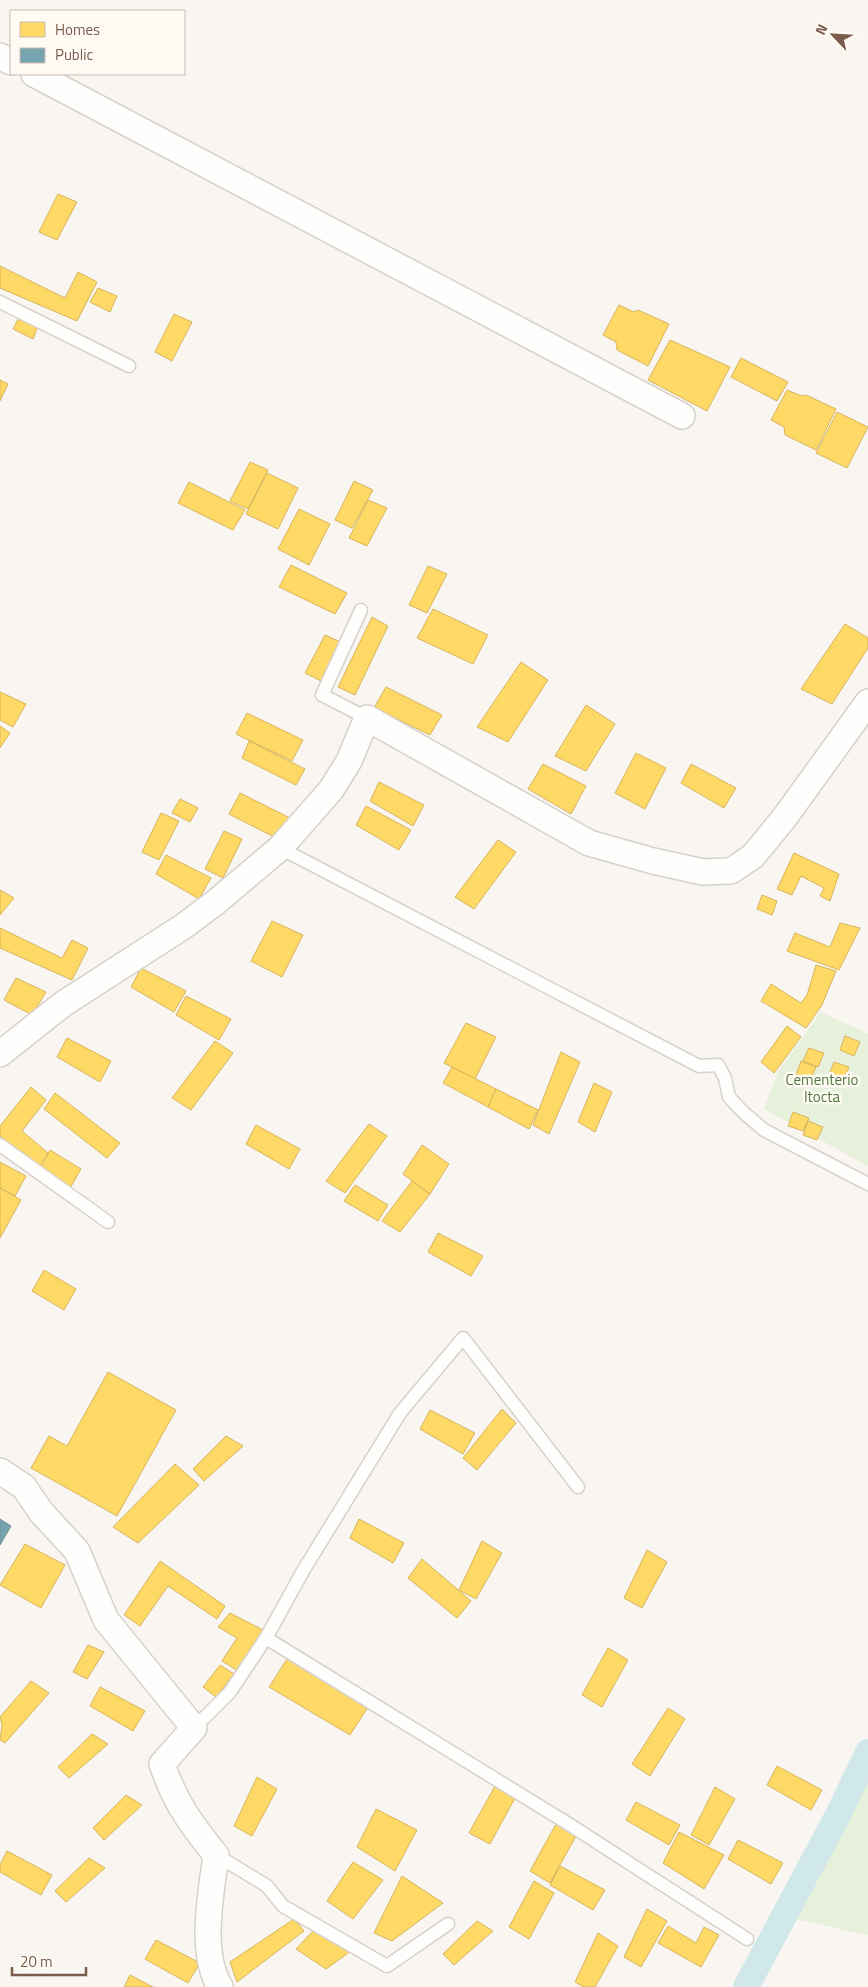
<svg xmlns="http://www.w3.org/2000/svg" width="868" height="1987" font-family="'Titillium Web',sans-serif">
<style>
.green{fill:#e7f0db}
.homes{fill:#ffd966;stroke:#d7b45e}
.public{fill:#76a5af;stroke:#778f92}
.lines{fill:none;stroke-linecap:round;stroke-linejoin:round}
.canal{stroke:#d0e8ea;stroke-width:26}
.service-casing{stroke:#d7d1cb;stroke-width:15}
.minor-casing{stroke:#d7d1cb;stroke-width:28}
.service{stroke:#fefefd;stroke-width:12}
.minor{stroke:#fefefd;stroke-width:25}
.labels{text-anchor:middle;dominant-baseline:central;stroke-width:5;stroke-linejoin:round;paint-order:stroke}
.park-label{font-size:15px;fill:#537a41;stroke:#fffaf3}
</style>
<rect width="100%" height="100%" fill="#f9f5f0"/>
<g class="green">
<polygon points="821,1012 868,1034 868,1166 764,1109 779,1070"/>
<polygon points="868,1752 868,1935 785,1917 838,1815"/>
</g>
<g class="homes">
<polygon points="58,194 77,202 57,240 39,232"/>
<polygon points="0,266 65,298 78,272 97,282 77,321 0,288"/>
<polygon points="98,288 117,296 110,312 90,302"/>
<polygon points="619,305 634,312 638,310 669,324 648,366 617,350 616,342 603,335"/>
<polygon points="21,314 39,323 33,339 13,329"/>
<polygon points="174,314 192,322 172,361 155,352"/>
<polygon points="670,340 730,367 707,411 648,380"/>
<polygon points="741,358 788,382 777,401 731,377"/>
<polygon points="0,380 8,384 0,401"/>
<polygon points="787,390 802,396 806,395 836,409 816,450 785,435 784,427 771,420"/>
<polygon points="837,412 868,427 847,468 816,453"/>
<polygon points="250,462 268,470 248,509 230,501"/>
<polygon points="267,473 298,488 278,529 246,514"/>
<polygon points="354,481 373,490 352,528 335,520"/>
<polygon points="189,482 245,510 233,530 178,503"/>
<polygon points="368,500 387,508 367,546 349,538"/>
<polygon points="299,509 330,524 309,565 278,549"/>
<polygon points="291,565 347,593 335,614 279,587"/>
<polygon points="428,566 447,574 427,613 409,605"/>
<polygon points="433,609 488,635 473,664 417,638"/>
<polygon points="372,617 388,626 355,695 338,687"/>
<polygon points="845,624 868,638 868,648 832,704 801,689"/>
<polygon points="325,635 343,643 323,682 305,673"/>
<polygon points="521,662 548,680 508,742 477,727"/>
<polygon points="386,687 442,715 430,735 374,708"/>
<polygon points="0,692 26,704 13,727 0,720"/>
<polygon points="586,705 615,724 586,771 555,756"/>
<polygon points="247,713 303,740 292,761 236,734"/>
<polygon points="0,726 10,733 0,748"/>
<polygon points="249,741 305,769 296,785 242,758"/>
<polygon points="636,753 666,768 645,809 615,793"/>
<polygon points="543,764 586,786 571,814 528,789"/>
<polygon points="691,764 736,788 724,808 681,783"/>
<polygon points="379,782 424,805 413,826 370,801"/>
<polygon points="240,793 296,821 280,840 229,814"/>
<polygon points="180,799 198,808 190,822 172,813"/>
<polygon points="366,806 411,830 399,850 356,825"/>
<polygon points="161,813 179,821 159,860 142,852"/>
<polygon points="224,831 242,839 223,878 205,869"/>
<polygon points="498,840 516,852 474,909 455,897"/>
<polygon points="794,853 839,874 830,901 820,896 824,888 801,876 792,895 777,889"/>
<polygon points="166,855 211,878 199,899 156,874"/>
<polygon points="0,890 14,898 0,915"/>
<polygon points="762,895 777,901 772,915 757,909"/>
<polygon points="272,921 303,935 282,977 251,961"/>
<polygon points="840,923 860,928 839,970 787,951 795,933 830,947"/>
<polygon points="0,928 62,958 72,940 88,948 72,980 0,948"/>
<polygon points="816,965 836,971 822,1005 806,1028 761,1001 771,984 801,1003 807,995"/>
<polygon points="141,968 186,991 174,1012 131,987"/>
<polygon points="16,978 46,992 32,1015 4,1000"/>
<polygon points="186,996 231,1019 219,1040 176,1015"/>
<polygon points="466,1023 496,1037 475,1079 444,1063"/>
<polygon points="787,1026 801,1037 774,1073 761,1062"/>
<polygon points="845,1036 860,1042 854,1056 840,1050"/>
<polygon points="67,1038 111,1061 100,1082 57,1057"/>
<polygon points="215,1041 233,1053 191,1110 172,1098"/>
<polygon points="809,1048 824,1053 818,1067 803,1061"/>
<polygon points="561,1052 580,1062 549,1134 533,1125"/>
<polygon points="801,1061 816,1067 810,1081 796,1075"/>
<polygon points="834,1062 849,1067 843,1081 829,1075"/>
<polygon points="452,1067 496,1089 488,1107 443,1083"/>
<polygon points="594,1083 612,1092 595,1132 578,1122"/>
<polygon points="31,1087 46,1100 22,1131 48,1153 39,1169 0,1136 0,1126"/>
<polygon points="496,1089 538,1110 529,1129 488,1107"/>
<polygon points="55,1093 120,1143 107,1158 44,1109"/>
<polygon points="793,1112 809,1118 803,1131 788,1126"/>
<polygon points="808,1121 823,1127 817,1140 803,1135"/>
<polygon points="369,1124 387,1136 345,1193 326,1181"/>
<polygon points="256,1125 300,1149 289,1169 246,1144"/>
<polygon points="422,1145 449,1164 430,1194 403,1174"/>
<polygon points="50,1150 81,1169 69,1190 38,1171"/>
<polygon points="0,1162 26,1176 15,1196 0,1188"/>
<polygon points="412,1181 430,1194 400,1232 382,1221"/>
<polygon points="355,1185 388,1205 378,1221 344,1201"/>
<polygon points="0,1188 21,1200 0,1238"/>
<polygon points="438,1233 483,1256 471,1276 428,1252"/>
<polygon points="44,1270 76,1289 64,1310 32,1291"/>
<polygon points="108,1372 176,1410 117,1516 31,1468 49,1436 67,1446"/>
<polygon points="502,1409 516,1423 477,1470 463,1458"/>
<polygon points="430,1410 475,1433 463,1454 420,1429"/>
<polygon points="226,1436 243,1446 204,1481 193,1469"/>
<polygon points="175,1464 199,1485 138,1543 113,1527"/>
<polygon points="359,1519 404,1543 393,1563 350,1538"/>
<polygon points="482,1541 502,1553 476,1599 459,1590"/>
<polygon points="25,1544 65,1565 41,1608 0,1585"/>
<polygon points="647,1550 667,1562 642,1608 624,1598"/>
<polygon points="422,1559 471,1601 457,1618 408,1578"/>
<polygon points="160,1561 225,1606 217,1619 168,1586 140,1626 124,1615"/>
<polygon points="230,1613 263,1630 238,1671 222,1661 237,1638 218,1627"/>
<polygon points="88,1645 104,1652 87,1679 73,1672"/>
<polygon points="608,1648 628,1660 602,1707 582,1695"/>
<polygon points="291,1653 370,1704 350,1735 269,1687"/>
<polygon points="220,1665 234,1674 216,1697 203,1687"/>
<polygon points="31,1681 49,1693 5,1743 0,1740 2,1725 0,1717"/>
<polygon points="100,1687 145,1711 133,1731 90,1706"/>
<polygon points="668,1708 685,1719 650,1776 632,1764"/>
<polygon points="92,1734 108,1744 69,1778 58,1767"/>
<polygon points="777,1766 822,1790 811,1810 767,1785"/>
<polygon points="257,1777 277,1789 252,1836 234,1826"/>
<polygon points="495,1786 515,1798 490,1844 469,1833"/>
<polygon points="715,1787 735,1799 709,1845 691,1835"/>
<polygon points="126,1795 142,1805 104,1840 93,1828"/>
<polygon points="636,1802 680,1825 669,1845 626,1820"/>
<polygon points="376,1809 417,1830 395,1871 357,1847"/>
<polygon points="556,1824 576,1836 550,1883 530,1871"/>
<polygon points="679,1832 724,1855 704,1889 663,1863"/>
<polygon points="738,1840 783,1863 771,1884 728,1859"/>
<polygon points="7,1851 52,1875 41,1895 0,1872 0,1865"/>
<polygon points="89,1858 105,1868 66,1902 55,1891"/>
<polygon points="353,1862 383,1880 353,1919 327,1901"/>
<polygon points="560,1866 605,1890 593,1910 550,1885"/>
<polygon points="402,1876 443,1903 392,1941 374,1933"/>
<polygon points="534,1881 554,1893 529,1939 509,1927"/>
<polygon points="647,1909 667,1921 641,1967 624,1957"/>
<polygon points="294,1919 304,1931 237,1982 230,1962"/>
<polygon points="477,1921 493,1931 454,1965 443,1954"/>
<polygon points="668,1926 696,1943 704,1927 719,1935 701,1967 658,1943"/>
<polygon points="314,1930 351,1951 326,1969 296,1949"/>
<polygon points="598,1933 618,1946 595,1987 584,1987 575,1982"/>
<polygon points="156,1940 200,1963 188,1983 145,1959"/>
<polygon points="130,1975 153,1987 124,1987"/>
</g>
<polygon class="public" points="0,1519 11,1526 0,1545"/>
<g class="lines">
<polyline class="canal" points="746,1987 838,1815 868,1752"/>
<defs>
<g id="service">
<polyline points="0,302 129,366"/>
<polyline points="361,610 322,695 367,718"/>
<polyline points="280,848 699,1066 718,1065 725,1078 729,1097 743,1112 764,1130 868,1184"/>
<polyline points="0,1145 108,1222"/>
<polyline points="266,1638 567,1823 747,1939"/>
<polyline points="194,1728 230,1692 266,1638 303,1571 400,1413 463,1338 578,1487"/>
<polyline points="216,1855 267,1886 283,1906 387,1966 448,1924"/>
</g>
<g id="minor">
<polyline points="0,56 11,62"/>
<polyline points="34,74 682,416"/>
<polyline points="0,1054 63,1004 184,926 216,902 280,848 331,790 349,761 367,718 589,843 653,861 703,872 731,871 753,856 785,817 868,702"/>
<path d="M0,1471L24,1487L41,1512L77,1551L106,1620L194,1728L162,1764C175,1802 190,1823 216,1855C211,1894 199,1952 220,1987"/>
</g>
</defs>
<use href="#service" class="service-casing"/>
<use href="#minor" class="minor-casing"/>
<use href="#service" class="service"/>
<use href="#minor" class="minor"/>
</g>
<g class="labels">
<g class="park-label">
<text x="822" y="1079">Cementerio<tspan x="822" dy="17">Itocta</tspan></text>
</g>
</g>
<rect x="10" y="10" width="175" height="65" fill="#fffaf3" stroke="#cabbb1"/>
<rect x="20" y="22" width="25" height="15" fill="#ffd966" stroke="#cabbb1"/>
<text x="55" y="35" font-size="15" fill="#7a5c4d">Homes</text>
<rect x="20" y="48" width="25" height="15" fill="#76a5af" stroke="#cabbb1"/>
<text x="55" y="60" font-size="15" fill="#7a5c4d">Public</text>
<g transform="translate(833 35) rotate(295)" stroke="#fffaf3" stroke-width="4" paint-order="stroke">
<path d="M0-4L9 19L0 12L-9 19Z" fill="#7a5c4d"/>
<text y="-8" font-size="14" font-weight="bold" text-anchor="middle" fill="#7a5c4d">N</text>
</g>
<path d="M12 1967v8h74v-8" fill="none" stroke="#7a5c4d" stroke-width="2.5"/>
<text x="20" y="1967" font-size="15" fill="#7a5c4d" stroke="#fffaf3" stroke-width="4" paint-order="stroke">20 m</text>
</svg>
